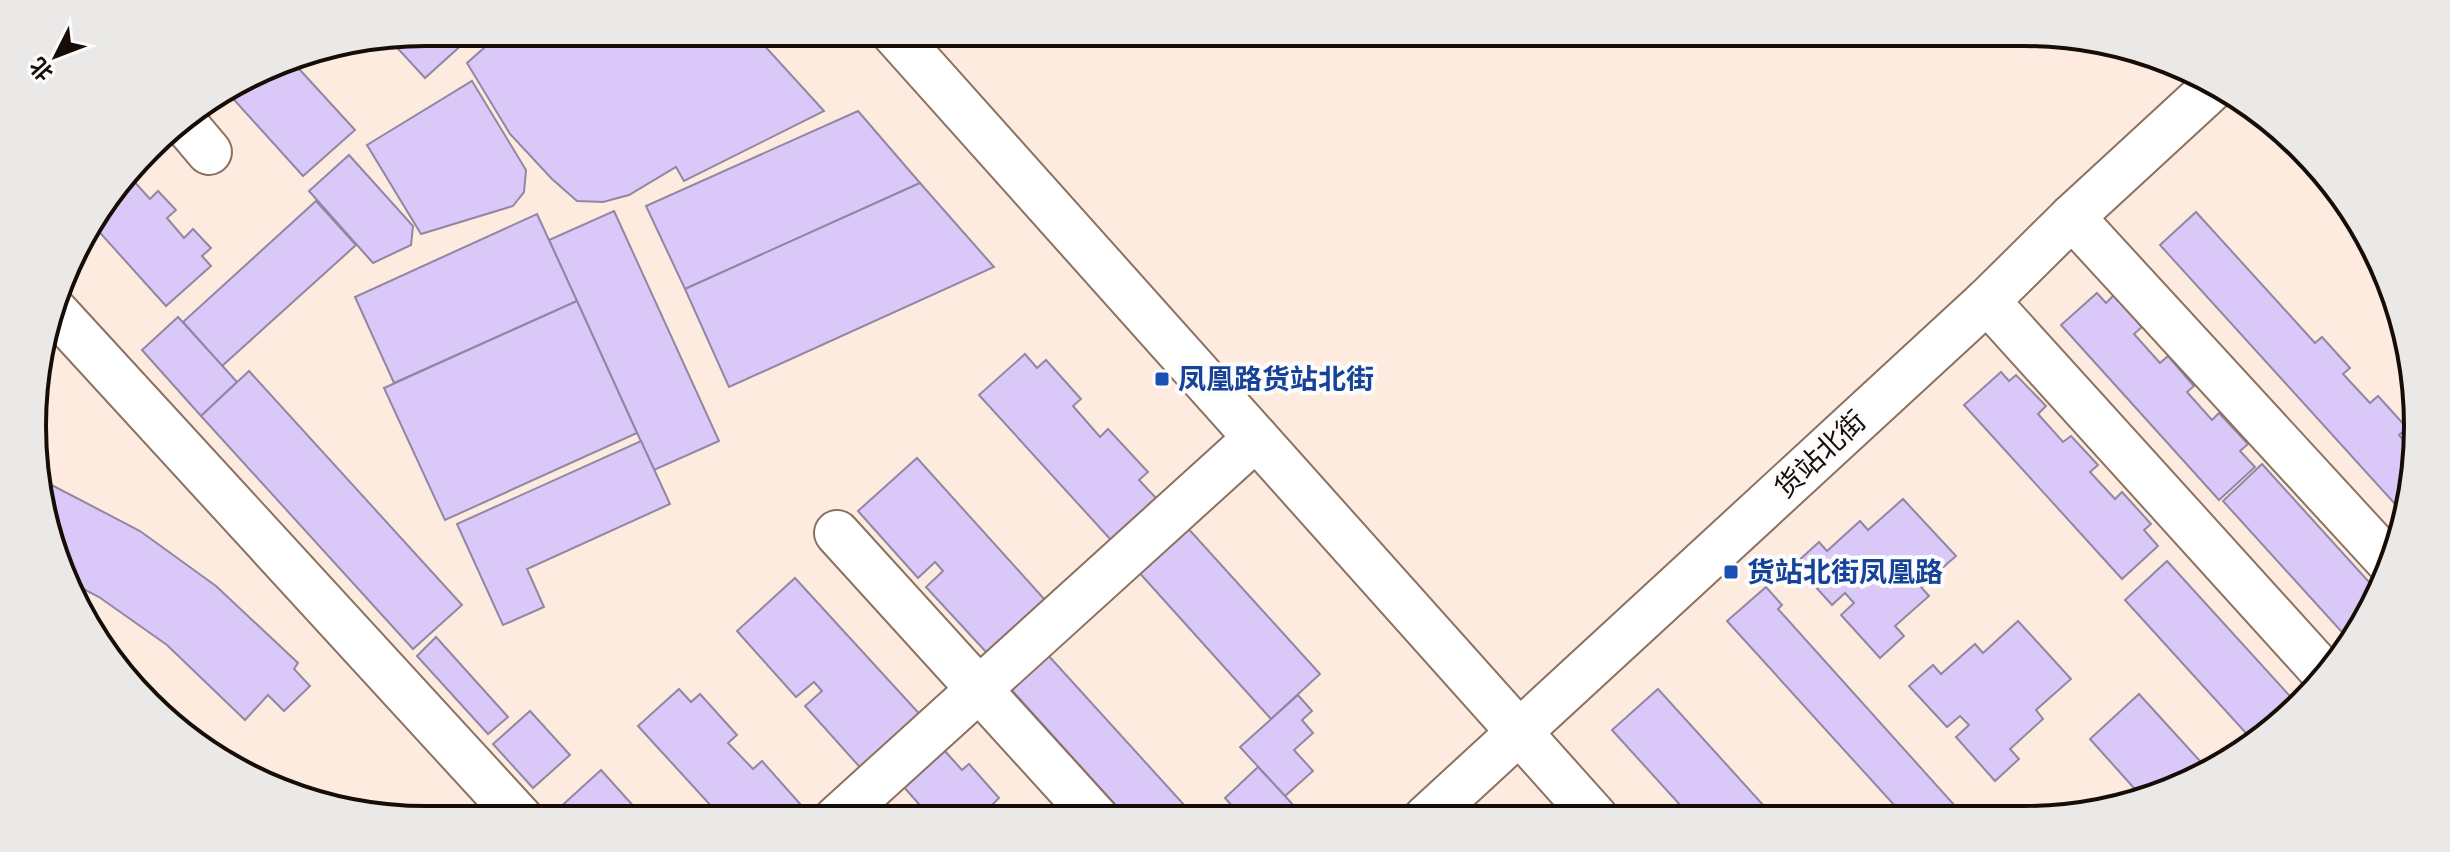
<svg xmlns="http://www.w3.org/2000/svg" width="2450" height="852" font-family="'Archivo Narrow','Noto Sans SC',sans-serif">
  <rect width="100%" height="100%" fill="#fdebe0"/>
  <g fill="#dac8f9" stroke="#9187a2" stroke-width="2">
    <path d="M426,32H476L425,78L389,39Z"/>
    <path d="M502,32H752L824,111L684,181L676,167L629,195L603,202L577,201L552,179L510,134L467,63Z"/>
    <path d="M290,59L355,130L303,176L227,92L276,62Z"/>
    <path d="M472,81L526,170L524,192L513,206L421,234L367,145Z"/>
    <path d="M858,111L920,183L685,289L646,206Z"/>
    <path d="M349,155L413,226L411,245L373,263L309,191Z"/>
    <path d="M137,167L140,170L131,178L150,199L158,191L176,210L167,218L184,238L193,229L211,248L202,256L211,266L166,306L93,225Z"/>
    <path d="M920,183L994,267L729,387L685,289Z"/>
    <path d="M316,201L356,245L222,366L183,322Z"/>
    <path d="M614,211L719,441L654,470L549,240Z"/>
    <path d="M2196,212L2315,343L2322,337L2350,368L2343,374L2370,403L2378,396L2407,428L2399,435L2410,447L2405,515L2160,245Z"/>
    <path d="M537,214L577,301L394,383L355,297Z"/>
    <path d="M2097,293L2106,303L2114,295L2142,327L2134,334L2160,363L2168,356L2194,386L2187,392L2212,420L2219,413L2248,444L2240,451L2255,467L2219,500L2061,325Z"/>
    <path d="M577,301L637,433L445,520L384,388Z"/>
    <path d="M178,317L237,382L201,416L142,350Z"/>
    <path d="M1025,354L1037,368L1046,360L1081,399L1073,406L1100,437L1108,429L1148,472L1139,480L1156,498L1111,540L979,395Z"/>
    <path d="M249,371L462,605L413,649L201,416Z"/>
    <path d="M2001,372L2009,381L2016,375L2046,406L2038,414L2063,442L2071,436L2098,465L2090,472L2115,499L2122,492L2151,524L2144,530L2158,546L2122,579L1964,405Z"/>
    <path d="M641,441L670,504L527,569L544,607L503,625L457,524Z"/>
    <path d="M917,458L1045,600L987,653L926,587L943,571L935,562L918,578L858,511Z"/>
    <path d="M2262,464L2378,592L2365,623L2350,641L2223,501Z"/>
    <path d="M42,480L140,531L216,586L298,663L294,669L310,686L284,711L268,695L245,720L167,645L99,597L70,582L45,528Z"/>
    <path d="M1903,499L1956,556L1921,587L1929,596L1895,626L1904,636L1880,658L1841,615L1854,603L1845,593L1832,605L1795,564L1819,542L1827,551L1860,521L1868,530Z"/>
    <path d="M1185,525L1320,674L1271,719L1136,569Z"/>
    <path d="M2167,561L2298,705L2284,722L2254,742L2125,600Z"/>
    <path d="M795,578L925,720L866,774L805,706L822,691L814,682L796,697L737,631Z"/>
    <path d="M1766,587L1782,605L1778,609L1965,817H1905L1727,621Z"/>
    <path d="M2018,621L2071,679L2036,710L2043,719L2010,749L2019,759L1995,781L1956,737L1969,725L1960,716L1947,727L1909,686L1933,665L1941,674L1975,644L1983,653Z"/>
    <path d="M436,637L508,717L488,734L417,656Z"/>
    <path d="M1047,654L1196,818L1128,819L1009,687Z"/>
    <path d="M679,689L691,702L700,694L737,735L728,743L753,769L762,761L801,805L792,813L798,819H723L638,726Z"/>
    <path d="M1658,689L1774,817H1691L1612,730Z"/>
    <path d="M2139,694L2210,772L2198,780L2142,797L2090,739Z"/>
    <path d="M1298,695L1312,711L1302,720L1313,733L1294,750L1313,771L1285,796L1240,747Z"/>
    <path d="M530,711L570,755L533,788L493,744Z"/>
    <path d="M944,750L962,770L969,764L999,798L993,804L1007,819H932L903,786Z"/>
    <path d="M1258,767L1285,796L1305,818H1243L1225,798Z"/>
    <path d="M601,770L646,820H566L557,810Z"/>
  </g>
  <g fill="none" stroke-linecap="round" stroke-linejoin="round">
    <defs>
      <g id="minor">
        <path d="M893,32L1596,818"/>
        <path d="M182,120L209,152"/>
        <path d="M2072,217L2390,563"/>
        <path d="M1987,301L2324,673"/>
        <path d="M55,311L522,820"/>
        <path d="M837,533L1097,819"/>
        <path d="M1426,818L1987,301L2072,217L2212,88"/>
        <path d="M836,819L1256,438"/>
      </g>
    </defs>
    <use href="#minor" stroke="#8b7160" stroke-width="48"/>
    <use href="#minor" stroke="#fff" stroke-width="44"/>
  </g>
  <g fill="#1a4fb4" stroke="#fcfcfc" stroke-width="3">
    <rect x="1154" y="371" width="16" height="16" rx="4"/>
    <rect x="1723" y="564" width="16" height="16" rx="4"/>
  </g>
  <g text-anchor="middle" stroke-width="8" stroke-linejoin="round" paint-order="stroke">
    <g font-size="28" font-weight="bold" fill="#164399" stroke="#fcfcfc" text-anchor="start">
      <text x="1178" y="389">凤凰路货站北街</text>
      <text x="1747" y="582">货站北街凤凰路</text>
    </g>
    <g font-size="28" fill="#170d07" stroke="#fcfcfc">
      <text transform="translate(1820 454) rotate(-43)" y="10">货站北街</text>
    </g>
  </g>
  <path d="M0 0H2450V852H0ZM426 46H2024A380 380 0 0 1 2404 426V426A380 380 0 0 1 2024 806H426A380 380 0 0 1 46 426V426A380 380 0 0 1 426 46Z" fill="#eae9e8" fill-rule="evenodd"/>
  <path fill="none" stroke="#170d07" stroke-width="4" d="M426 46H2024A380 380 0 0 1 2404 426V426A380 380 0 0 1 2024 806H426A380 380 0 0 1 46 426V426A380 380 0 0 1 426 46Z"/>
  <g transform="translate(56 56) rotate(228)" stroke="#fcfcfc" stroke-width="6" paint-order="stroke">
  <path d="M0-6L14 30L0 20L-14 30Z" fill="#170d07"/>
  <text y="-12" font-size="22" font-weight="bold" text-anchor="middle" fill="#170d07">北</text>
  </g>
</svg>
